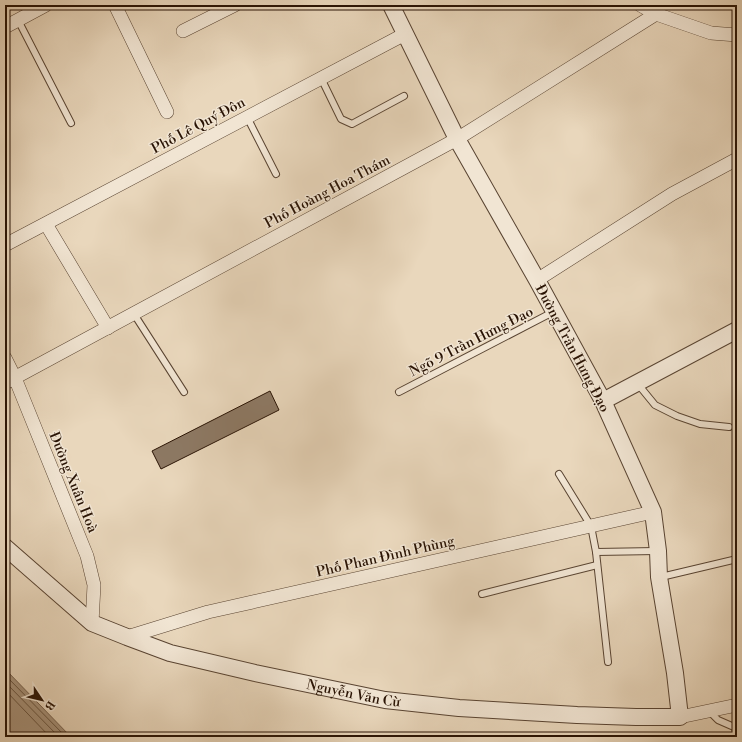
<svg xmlns="http://www.w3.org/2000/svg" width="742" height="742" font-family="'Libre Bodoni',serif">
  <rect width="100%" height="100%" fill="#e9d7bc"/>
  <filter id="stains"><feTurbulence type="fractalNoise" baseFrequency=".005" numOctaves="4"/><feColorMatrix values="0 0 0 0 .2 0 0 0 0 .09 0 0 0 0 .02 0 0 0 .5 -.17"/></filter>
  <radialGradient id="worn" r=".72"><stop offset=".6" stop-color="#630" stop-opacity="0"/><stop offset="1" stop-color="#630" stop-opacity=".3"/></radialGradient>
  <path fill="#a8947d" stroke="#75604d" d="M5,669L71,737H5Z"/>
  <g fill="none" stroke-linecap="round" stroke-linejoin="round">
    <g stroke="#685440" stroke-width="1">
      <path d="M5,675L66,737"/>
      <path d="M5,682L59,737"/>
      <path d="M5,690L50,737"/>
    </g>
  </g>
  <path fill="#8d7964" stroke="#291304" d="M270,391L279,410L161,469L152,451Z"/>
  <g fill="none" stroke-linecap="round" stroke-linejoin="round">
    <defs>
      <g id="service">
        <path d="M18,20L71,123"/>
        <path d="M321,78L341,119L352,124L404,96"/>
        <path d="M247,117L276,174"/>
        <path d="M134,314L184,392"/>
        <path d="M731,334L737,344"/>
        <path d="M637,383L655,405L677,416L700,424L729,427"/>
        <path d="M399,392L553,312"/>
        <path d="M559,474L591,526L596,552L656,551"/>
        <path d="M596,552L608,662"/>
        <path d="M661,577L737,559"/>
        <path d="M482,594L597,565"/>
        <path d="M709,711L718,720L734,727L737,732"/>
      </g>
      <g id="minor">
        <path d="M115,5L167,112"/>
        <path d="M640,5L656,14L711,33L737,35"/>
        <path d="M5,27L46,5"/>
        <path d="M183,31L235,5"/>
        <path d="M46,224L108,328"/>
        <path d="M5,245L405,34"/>
        <path d="M537,280L672,194L737,159"/>
        <path d="M5,358L15,378L87,556L94,585L92,623"/>
        <path d="M5,383L457,139L656,14"/>
        <path d="M127,637L208,612L653,512"/>
        <path d="M680,717L737,705"/>
      </g>
      <g id="tertiary">
        <path d="M603,401L737,330"/>
        <path id="s1" d="M5,547L92,623L127,637L170,653L255,673L385,700L459,708L577,715L636,717H680L675,673L659,577L658,551L653,512L603,401L537,280L457,139L391,5"/>
      </g>
    </defs>
    <use href="#service" stroke="#594432" stroke-width="8"/>
    <use href="#minor" stroke="#594432" stroke-width="14"/>
    <use href="#tertiary" stroke="#594432" stroke-width="18"/>
    <use href="#service" stroke="#f1e5d3" stroke-width="6"/>
    <use href="#minor" stroke="#f1e5d3" stroke-width="13"/>
    <use href="#tertiary" stroke="#f1e5d3" stroke-width="16"/>
  </g>
  <g text-anchor="middle" stroke-width="3" stroke-linejoin="round" paint-order="stroke">
    <g font-size="14" fill="#291304" stroke="#f1e5d3">
      <text transform="translate(198 125) rotate(-28)" y="5">Phố Lê Quý Đôn</text>
      <text transform="translate(327 191) rotate(-28)" y="5">Phố Hoàng Hoa Thám</text>
      <text transform="translate(471 341) rotate(-27)" y="5">Ngõ 9 Trần Hưng Đạo</text>
      <text transform="translate(573 348) rotate(62)" y="5">Đường Trần Hưng Đạo</text>
      <text transform="translate(74 482) rotate(68)" y="5">Đường Xuân Hoà</text>
      <text transform="translate(385 556) rotate(-13)" y="5">Phố Phan Đình Phùng</text>
      <text dy="5" stroke="none"><textPath href="#s1" startOffset="387">Nguyễn Văn Cừ</textPath></text>
    </g>
  </g>
  <rect width="742" height="742" fill="none" stroke="#e9d7bc" stroke-width="20"/>
  <rect x="6" y="6" width="730" height="730" fill="none" stroke="#291304" stroke-width="2"/>
  <rect x="10" y="10" width="722" height="722" fill="none" stroke="#291304"/>
  <g transform="translate(42 700) rotate(125)" stroke="#f1e5d3" stroke-width="3" paint-order="stroke">
  <path d="M0-3L7 15L0 10L-7 15Z" fill="#291304"/>
  <text y="-6" font-size="11" font-weight="bold" text-anchor="middle" fill="#291304">B</text>
  </g>
  <rect width="100%" height="100%" filter="url(#stains)"/>
  <rect width="100%" height="100%" fill="url(#worn)"/>
</svg>
